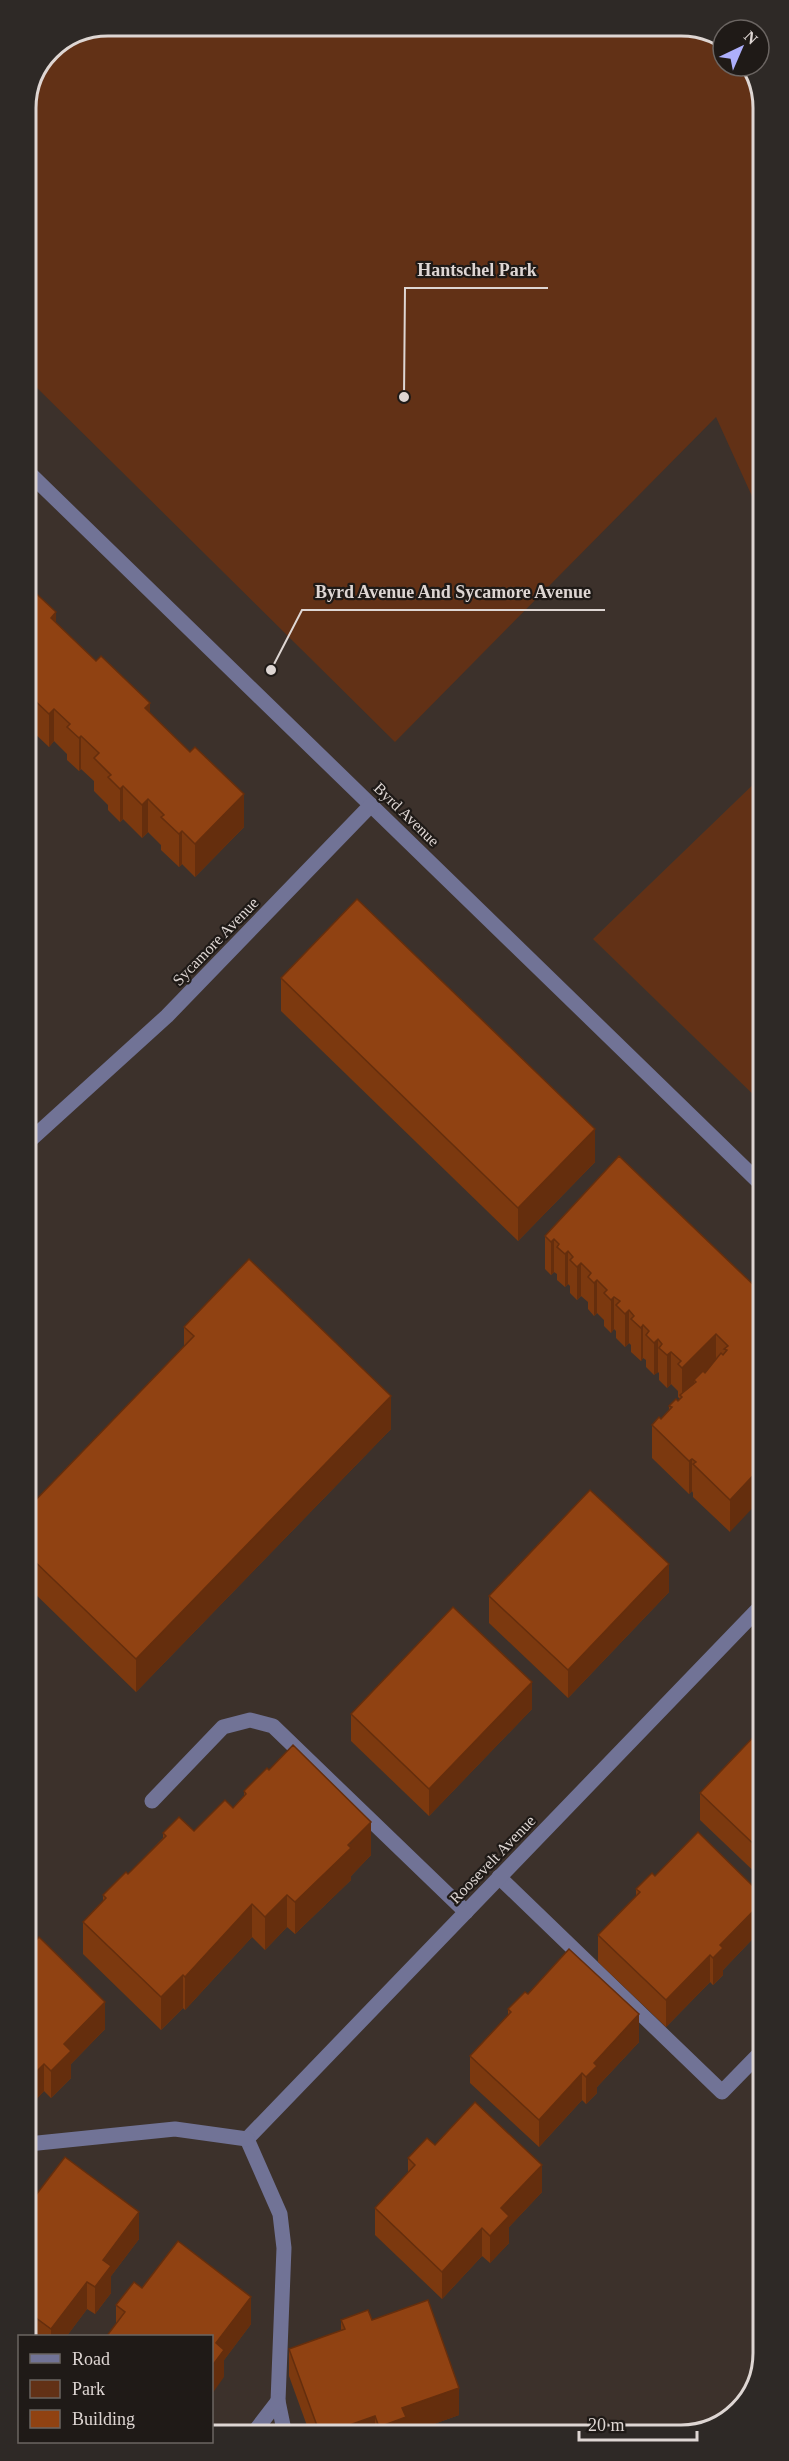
<svg xmlns="http://www.w3.org/2000/svg" width="789" height="2461" font-family="Georgia,serif">
  <rect width="100%" height="100%" fill="#3c312b"/>
  <g fill="#623116">
    <path d="M108,26H687L723,41V66H748L761,87V516L716,417L395,742L26,377V103L50,49Z"/>
    <path d="M762,776V1103L593,939Z"/>
  </g>
  <g fill="none" stroke-linecap="round" stroke-linejoin="round">
    <g stroke="#717396" stroke-width="15">
      <path d="M26,470L762,1185"/>
      <path d="M27,1143L167,1016L371,805"/>
      <path d="M152,1801L223,1727L250,1720L273,1726L466,1912"/>
      <path d="M499,1877L722,2092L763,2050"/>
      <path d="M247,2139L763,1604"/>
      <path d="M247,2139L280,2214L284,2248L278,2401L285,2435"/>
      <path d="M28,2144L175,2129L247,2139"/>
      <path d="M252,2435L278,2401"/>
    </g>
  </g>
  <g fill="#7c390f">
    <path d="M26,584L56,623L150,713L244,827L195,877L182,864L179,867L161,850V845L148,832L142,838L123,819L120,822L108,810V805L94,791V781L81,769L79,771L67,760V754L54,741L49,747L30,729L27,732L26,731Z"/>
    <path d="M281,978L595,1162L518,1241L281,1011Z"/>
    <path d="M545,1236L762,1293L730,1532L693,1497V1493L692,1491L689,1494L652,1458V1425L661,1419L669,1410V1406L680,1399L678,1397V1391L671,1384L667,1388L659,1380V1373L658,1372L654,1375L646,1367V1360L643,1358L641,1361L631,1352V1345L629,1343L625,1347L616,1338V1331L614,1329L611,1333L604,1326V1320L597,1313L594,1316L588,1309V1302L581,1296L577,1300L570,1293V1286L568,1284L565,1287L557,1280V1274L554,1272L551,1275L545,1269Z"/>
    <path d="M184,1327L391,1429L136,1692L27,1586V1509L184,1347Z"/>
    <path d="M669,1592L568,1698L489,1623V1596Z"/>
    <path d="M532,1709L429,1816L351,1741V1714Z"/>
    <path d="M763,1727V1880L700,1820V1793Z"/>
    <path d="M244,1791L371,1855L351,1876V1880L295,1934L287,1927L265,1950L252,1937L185,2010L183,2008L161,2030L83,1954V1922L103,1901V1895L128,1874L163,1838V1833L194,1831L233,1808L244,1796Z"/>
    <path d="M655,1876L763,1896V1928L723,1970V1975L713,1985L710,1982L666,2027L598,1962V1935L636,1896V1889Z"/>
    <path d="M28,1949L105,2029L71,2064V2078L51,2098L44,2091L28,2108Z"/>
    <path d="M528,1994L639,2042L597,2087V2093L586,2104L582,2100L539,2147L470,2083V2056L508,2015V2009Z"/>
    <path d="M435,2145L542,2192L509,2227V2243L490,2263L482,2256L442,2299L375,2235V2208L408,2173V2158Z"/>
    <path d="M28,2203L139,2239L111,2276V2293L95,2314L87,2309L66,2337H28Z"/>
    <path d="M142,2288L251,2324L224,2360V2377L212,2337L116,2323V2305Z"/>
    <path d="M341,2320H372L459,2415L406,2434H310L289,2376V2349L341,2331Z"/>
  </g>
  <g fill="#652e0d">
    <path d="M56,612V645L51,618Z"/>
    <path d="M30,696V729L27,732V699Z"/>
    <path d="M150,703V735L145,708Z"/>
    <path d="M54,709V741L49,747V714Z"/>
    <path d="M81,736V769L79,771V738Z"/>
    <path d="M123,786V819L120,822V789Z"/>
    <path d="M244,794V827L195,877V844Z"/>
    <path d="M148,799V832L142,838V805Z"/>
    <path d="M182,831V864L179,867V834Z"/>
    <path d="M595,1129V1162L518,1241V1208Z"/>
    <path d="M554,1239V1272L551,1275V1242Z"/>
    <path d="M568,1251V1284L565,1287V1254Z"/>
    <path d="M581,1263V1296L577,1300V1267Z"/>
    <path d="M597,1280V1313L594,1316V1283Z"/>
    <path d="M614,1297V1329L611,1333V1300Z"/>
    <path d="M629,1310V1343L625,1347V1314Z"/>
    <path d="M643,1325V1358L641,1361V1328Z"/>
    <path d="M716,1334V1367L694,1380V1388L682,1401V1368Z"/>
    <path d="M658,1339V1372L654,1375V1343Z"/>
    <path d="M671,1352V1384L667,1388V1355Z"/>
    <path d="M391,1396V1429L136,1692V1659Z"/>
    <path d="M692,1459V1491L689,1494V1461Z"/>
    <path d="M762,1466V1498L730,1532V1500Z"/>
    <path d="M669,1564V1592L568,1698V1670Z"/>
    <path d="M532,1682V1709L429,1816V1789Z"/>
    <path d="M371,1822V1855L351,1876V1880L295,1934V1902Z"/>
    <path d="M287,1895V1927L265,1950V1917Z"/>
    <path d="M763,1901V1928L723,1970V1975L713,1985V1958L720,1945Z"/>
    <path d="M252,1904V1937L185,2010V1977Z"/>
    <path d="M710,1955V1982L666,2027V2000Z"/>
    <path d="M183,1975V2008L161,2030V1997Z"/>
    <path d="M105,2002V2029L71,2064V2078L51,2098V2071L64,2044Z"/>
    <path d="M639,2014V2042L597,2087V2093L586,2104V2077L594,2063Z"/>
    <path d="M44,2064V2091L28,2108V2080Z"/>
    <path d="M582,2073V2100L539,2147V2120Z"/>
    <path d="M542,2165V2192L509,2227V2243L490,2263V2236L501,2208Z"/>
    <path d="M139,2212V2239L111,2276V2293L95,2314V2287L103,2260Z"/>
    <path d="M482,2228V2256L442,2299V2272Z"/>
    <path d="M87,2282V2309L66,2337H51V2329Z"/>
    <path d="M251,2297V2324L224,2360V2377L212,2394V2366L216,2343Z"/>
    <path d="M459,2388V2415L406,2434H379V2427L402,2408Z"/>
    <path d="M375,2416V2434H324Z"/>
  </g>
  <g fill="#904212" stroke="#652e0d" stroke-width="1.5">
    <path d="M26,584L56,612L51,618L96,661L101,656L150,703L145,708L190,752L195,747L244,794L195,844L182,831L179,834L161,817L164,815L148,799L142,805L123,786L120,789L108,777L111,775L94,758L99,753L81,736L79,738L67,727L70,724L54,709L49,714L30,696L27,699L26,698Z"/>
    <path d="M357,899L595,1129L518,1208L281,978Z"/>
    <path d="M619,1156L762,1293V1466L730,1500L693,1464L696,1462L692,1459L689,1461L652,1425L659,1417L661,1419L672,1407L669,1406L676,1399L678,1401L682,1397L680,1395L696,1382L694,1380L703,1371L705,1373L721,1353L723,1355L727,1350L724,1349L728,1346L716,1334L682,1368L678,1364L681,1361L671,1352L667,1355L659,1348L662,1344L658,1339L654,1343L646,1335L649,1331L643,1325L641,1328L631,1319L634,1316L629,1310L625,1314L616,1305L620,1301L614,1297L611,1300L604,1293L607,1290L597,1280L594,1283L588,1277L591,1273L581,1263L577,1267L570,1260L573,1257L568,1251L565,1254L557,1247L559,1244L554,1239L551,1242L545,1236Z"/>
    <path d="M249,1259L391,1396L136,1659L27,1554V1509L194,1336L184,1327Z"/>
    <path d="M590,1490L669,1564L568,1670L489,1596Z"/>
    <path d="M453,1607L532,1682L429,1789L351,1714Z"/>
    <path d="M763,1727V1853L700,1793Z"/>
    <path d="M293,1745L371,1822L348,1845L351,1848L295,1902L287,1895L265,1917L252,1904L185,1977L183,1975L161,1997L83,1922L106,1898L103,1895L126,1872L128,1874L166,1836L163,1833L179,1817L194,1831L225,1800L233,1808L246,1794L244,1791L267,1768L269,1770Z"/>
    <path d="M698,1832L763,1896V1901L720,1945L723,1948L713,1958L710,1955L666,2000L598,1935L640,1892L636,1889L652,1873L655,1876Z"/>
    <path d="M39,1937L105,2002L64,2044L71,2051L51,2071L44,2064L28,2080V1949Z"/>
    <path d="M569,1949L639,2014L594,2063L597,2066L586,2077L582,2073L539,2120L470,2056L511,2012L508,2009L525,1992L528,1994Z"/>
    <path d="M475,2102L542,2165L501,2208L509,2216L490,2236L482,2228L442,2272L375,2208L415,2165L408,2158L427,2138L435,2145Z"/>
    <path d="M65,2157L139,2212L103,2260L111,2266L95,2287L87,2282L51,2329L28,2312V2203L29,2204Z"/>
    <path d="M178,2241L251,2297L216,2343L224,2350L212,2366V2337H106L125,2312L116,2305L134,2282L142,2288Z"/>
    <path d="M428,2300L459,2388L402,2408L406,2417L379,2427L375,2416L324,2434H320L289,2349L345,2329L341,2320L368,2310L372,2320Z"/>
  </g>
  <g text-anchor="middle" stroke-width="4.5" stroke-linejoin="round" paint-order="stroke">
    <g font-size="16" fill="#ded6d3" stroke="#1f1a17">
      <text transform="translate(407 814) rotate(44)" y="6">Byrd Avenue</text>
      <text transform="translate(215 941) rotate(-46)" y="6">Sycamore Avenue</text>
      <text transform="translate(492 1859) rotate(-46)" y="6">Roosevelt Avenue</text>
    </g>
  </g>
  <path d="M0 0H789V2461H0ZM108 36H681A72 72 0 0 1 753 108V2353A72 72 0 0 1 681 2425H108A72 72 0 0 1 36 2353V108A72 72 0 0 1 108 36Z" fill="#2e2926" fill-rule="evenodd"/>
  <path fill="none" stroke="#ded6d3" stroke-width="3" d="M108 36H681A72 72 0 0 1 753 108V2353A72 72 0 0 1 681 2425H108A72 72 0 0 1 36 2353V108A72 72 0 0 1 108 36Z"/>
  <path fill="none" stroke="#ded6d3" stroke-width="2" d="M404 397L405 288H548M271 670L302 610H605"/>
  <g fill="#ded6d3" stroke="#1f1a17" stroke-width="2">
    <circle cx="404" cy="397" r="6"/>
    <circle cx="271" cy="670" r="6"/>
  </g>
  <g font-size="18" text-anchor="middle" font-weight="bold" fill="#ded6d3" stroke="#1f1a17" stroke-width="4.5" stroke-linejoin="round" paint-order="stroke">
    <text x="477" y="276">Hantschel Park</text>
    <text x="453" y="598">Byrd Avenue And Sycamore Avenue</text>
  </g>
  <rect x="18" y="2335" width="195" height="108" fill="#1f1a17" stroke="#6b6562" stroke-width="1.5"/>
  <rect x="30" y="2354" width="30" height="9" fill="#717396" stroke="#6b6562" stroke-width="1.5"/>
  <text x="72" y="2365" font-size="18" fill="#ded6d3">Road</text>
  <rect x="30" y="2380" width="30" height="18" fill="#623116" stroke="#6b6562" stroke-width="1.5"/>
  <text x="72" y="2395" font-size="18" fill="#ded6d3">Park</text>
  <rect x="30" y="2410" width="30" height="18" fill="#904212" stroke="#6b6562" stroke-width="1.5"/>
  <text x="72" y="2425" font-size="18" fill="#ded6d3">Building</text>
  <g transform="translate(741 48) rotate(44)"><circle r="28" fill="#1f1a17" stroke="#6b6562" stroke-width="1.5"/>
  <path d="M0-4.5L10 22L0 15L-10 22Z" fill="#adaffb"/>
  <text y="-9" font-size="16" font-weight="bold" text-anchor="middle" fill="#ded6d3">N</text>
  </g>
  <path d="M579 2431v9h118v-9" fill="none" stroke="#ded6d3" stroke-width="3"/>
  <text x="588" y="2431" font-size="18" fill="#ded6d3" stroke="#1f1a17" stroke-width="4.5" paint-order="stroke">20 m</text>
</svg>
